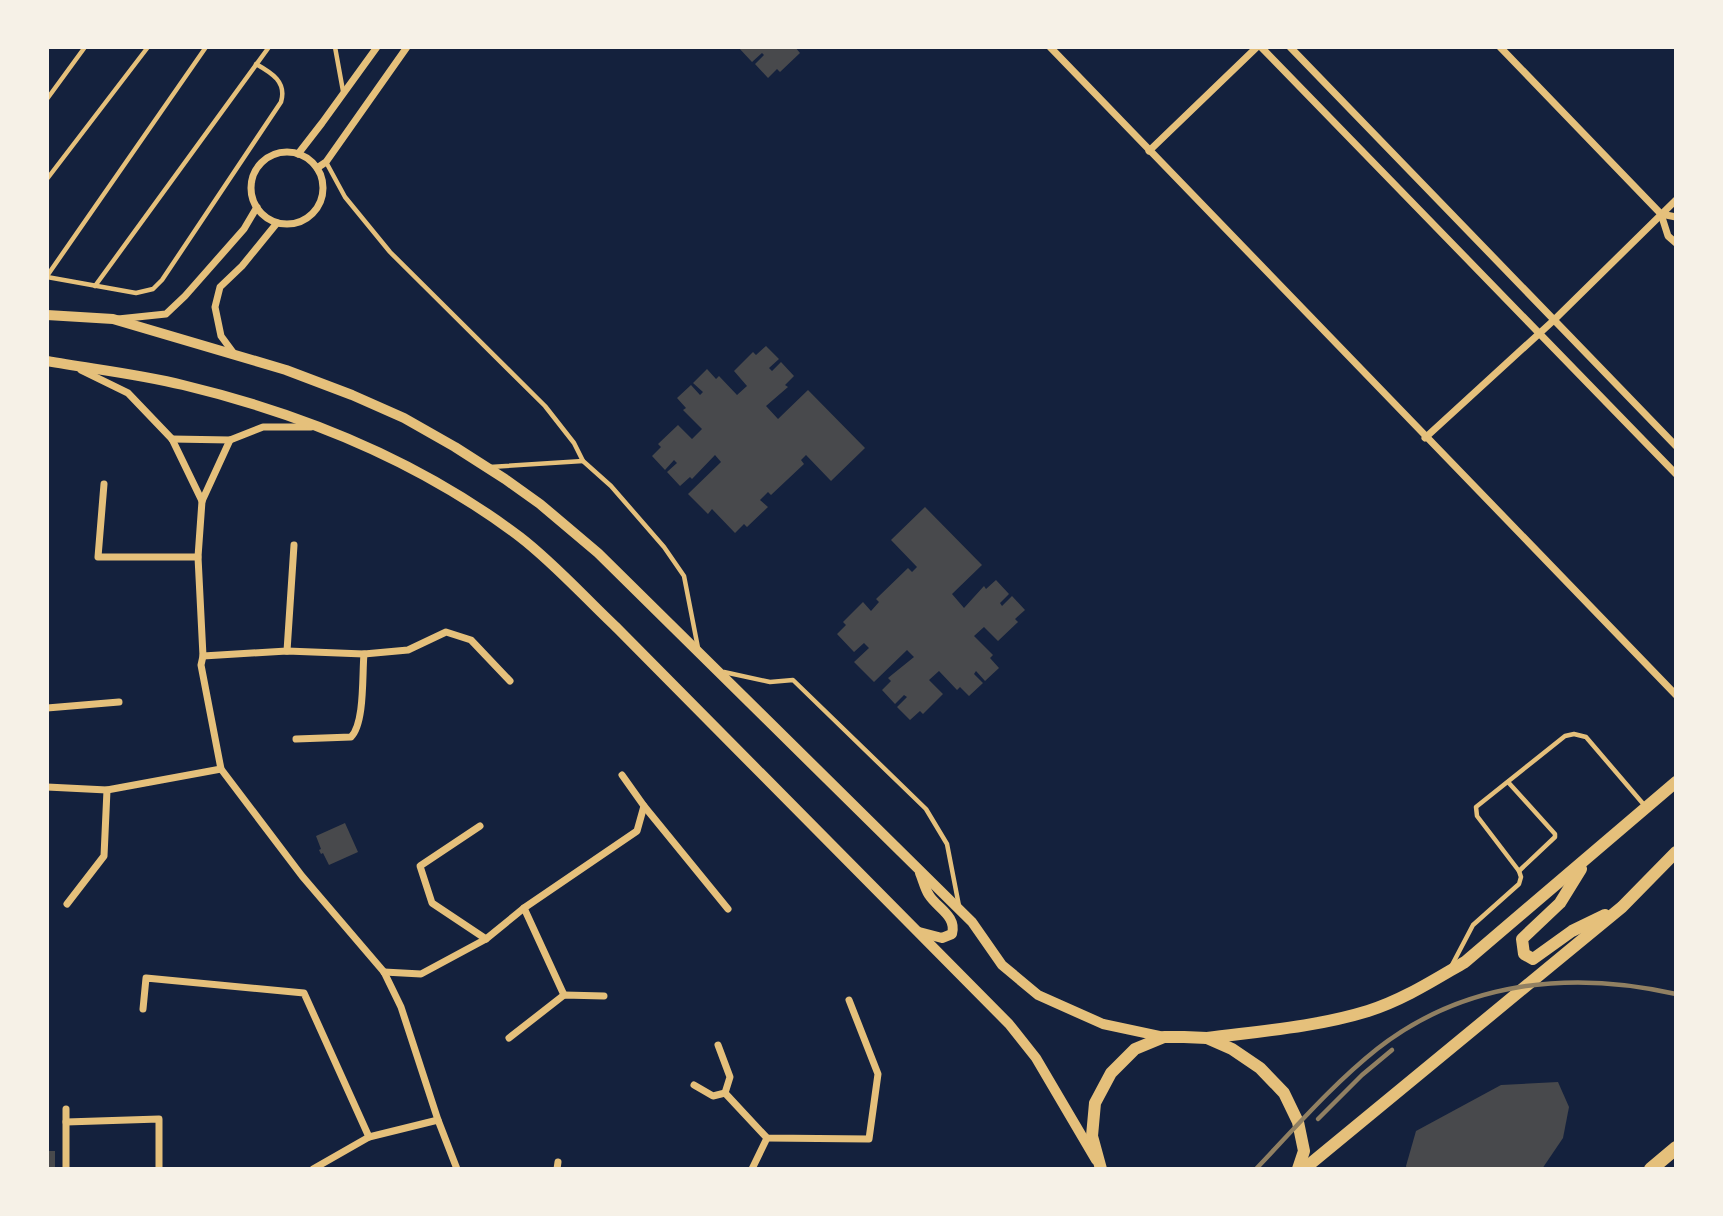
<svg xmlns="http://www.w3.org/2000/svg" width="1723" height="1216" font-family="'Roboto Condensed',sans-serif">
  <rect width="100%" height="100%" fill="#14213d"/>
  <g fill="#48494c">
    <path d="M738,47H795L800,53L780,72L777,69L768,78L755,64L764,55L762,53L752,62Z"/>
    <path d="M766,346L779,359L769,368L772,371L781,362L794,376L785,385L788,387L766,406L778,419L808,390L865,448L831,481L806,455L801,460L804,464L771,495L768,492L760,500L768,507L747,527L744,524L735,533L712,509L708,514L688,494L721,462L715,455L692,479L690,477L680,486L667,472L677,463L674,460L665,470L652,456L661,447L658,444L678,425L692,439L702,429L683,410L686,408L677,398L691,385L700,395L703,392L693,383L707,369L716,379L719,376L737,395L747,386L734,371L753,352L756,355Z"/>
    <path d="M925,507L982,565L952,594L964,608L984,586L986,589L996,580L1009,594L1000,603L1002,606L1012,596L1025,610L1015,619L1018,622L998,641L984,627L974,636L993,655L990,658L999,668L985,681L976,671L974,674L983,683L969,696L960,687L957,690L939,671L929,680L943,694L923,714L920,711L910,720L897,707L907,697L904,695L895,704L882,690L891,681L888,678L914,657L907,650L874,682L854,662L869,648L864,643L854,652L837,634L846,625L843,622L863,602L871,611L879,602L876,599L908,568L912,572L917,567L891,540Z"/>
    <path d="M345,823L358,852L329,865L323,853L321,854L319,850L321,849L316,836Z"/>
    <path d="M1558,1082L1569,1107L1563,1138L1542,1169H1407L1406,1166L1416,1131L1501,1085Z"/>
    <rect x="47" y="1151" width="8" height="18"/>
  </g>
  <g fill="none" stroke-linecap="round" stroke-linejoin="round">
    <g stroke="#e5c07b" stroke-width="4.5">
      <path d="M335,47L343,91"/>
      <path d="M47,99L85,47"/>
      <path d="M326,162L345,197L390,252L545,406L574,443L583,461L611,486L664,547L684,576L698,648"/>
      <path d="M47,179L148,47"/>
      <path d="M47,276L206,47"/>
      <path d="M47,277L136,293L153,289L162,280L281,102C287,82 272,73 256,64"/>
      <path d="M95,286L269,47"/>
      <path d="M490,467L583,461"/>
      <path d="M724,672L770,682L793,680L926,809L947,844L959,906"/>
      <path d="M1508,782L1555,834V837L1519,871"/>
      <path d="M1452,965L1473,925L1519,884L1521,877L1519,871L1477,816L1476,807L1565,736L1574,734L1586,737L1645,806"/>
    </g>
    <g stroke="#e5c07b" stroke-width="7">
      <path d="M1050,47L1676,695"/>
      <path d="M1261,47L1676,474"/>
      <path d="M1290,47L1676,446"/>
      <path d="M1500,47L1661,214L1668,236L1676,243"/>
      <path d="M1149,151L1257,47"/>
      <circle cx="287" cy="188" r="36"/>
      <path d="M298,154L322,123L377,47"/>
      <path d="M317,168L326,162L407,47"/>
      <path d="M1661,214L1676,217"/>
      <path d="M118,319L166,314L185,296L244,229L257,207"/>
      <path d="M235,355L221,336L215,307L220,287L242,266L277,223"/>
      <path d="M81,370L128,393L172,439L202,501"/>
      <path d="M311,427H263L230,440L202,501L198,557L203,656L201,665L221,769L302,876L384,972L401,1007L438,1120L457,1169"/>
      <path d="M1425,438L1554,320L1676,200"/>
      <path d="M172,439L230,440"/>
      <path d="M104,484L98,557H198"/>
      <path d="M287,651L294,545"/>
      <path d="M203,656L287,651L364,654L408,650L446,632L471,640L510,681"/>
      <path d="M47,708L119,702"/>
      <path d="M296,739L351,737C365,723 362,674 364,654"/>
      <path d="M47,787L107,790L221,769"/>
      <path d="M644,806L728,909"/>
      <path d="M480,826L420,866L432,903L486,939"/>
      <path d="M67,904L104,856L107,790"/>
      <path d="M524,908L564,995"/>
      <path d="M384,972L421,974L486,939L524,908L637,831L644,806L622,775"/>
      <path d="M143,1009L146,978L304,993L369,1137"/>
      <path d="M509,1038L564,995L604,996"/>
      <path d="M718,1045L730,1077L725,1093"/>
      <path d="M694,1085L713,1096L725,1093"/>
      <path d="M725,1093L767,1138L869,1139L878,1074L849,1000"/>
      <path d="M66,1122L159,1119V1169"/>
      <path d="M66,1169V1109"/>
      <path d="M313,1169L369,1137L438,1120"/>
      <path d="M557,1169L558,1162"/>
      <path d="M752,1169L767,1138"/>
    </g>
    <g stroke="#e5c07b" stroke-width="10">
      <path d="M47,315L113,319L286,370L352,395L404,418L455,447L505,479L540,504L598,553L972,922L1002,965L1038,995L1103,1024L1164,1037"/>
      <path d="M47,361C92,369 139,374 183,385C304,414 421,462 520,537C555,564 585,598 617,628L1009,1024L1036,1058L1096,1160"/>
      <path d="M919,932L942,938L952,934C957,916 937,908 929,895C925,889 923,880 920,873"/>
    </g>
    <g stroke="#e5c07b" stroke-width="12">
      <path d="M1581,869L1560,903L1522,939L1524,954L1533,959L1572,931L1605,915"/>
      <path d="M1207,1038C1261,1031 1316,1027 1368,1011C1403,1000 1434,980 1465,962L1676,782"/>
      <path d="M1101,1169L1092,1136L1095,1103L1111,1073L1135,1049L1164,1037H1184L1207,1038L1232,1049L1260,1068L1284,1093L1298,1122L1304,1151L1298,1169"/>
      <path d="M1304,1169L1622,907L1676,852"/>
    </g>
    <path stroke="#e5c07b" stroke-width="14" d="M1651,1169L1676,1148"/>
    <g stroke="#918062" stroke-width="4.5">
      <path d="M1318,1119L1362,1075L1392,1050"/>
      <path d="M1256,1169C1295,1128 1333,1084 1377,1049C1464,981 1571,970 1676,994"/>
    </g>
  </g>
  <rect width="1723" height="1216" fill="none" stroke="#f6f1e7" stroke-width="98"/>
</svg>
